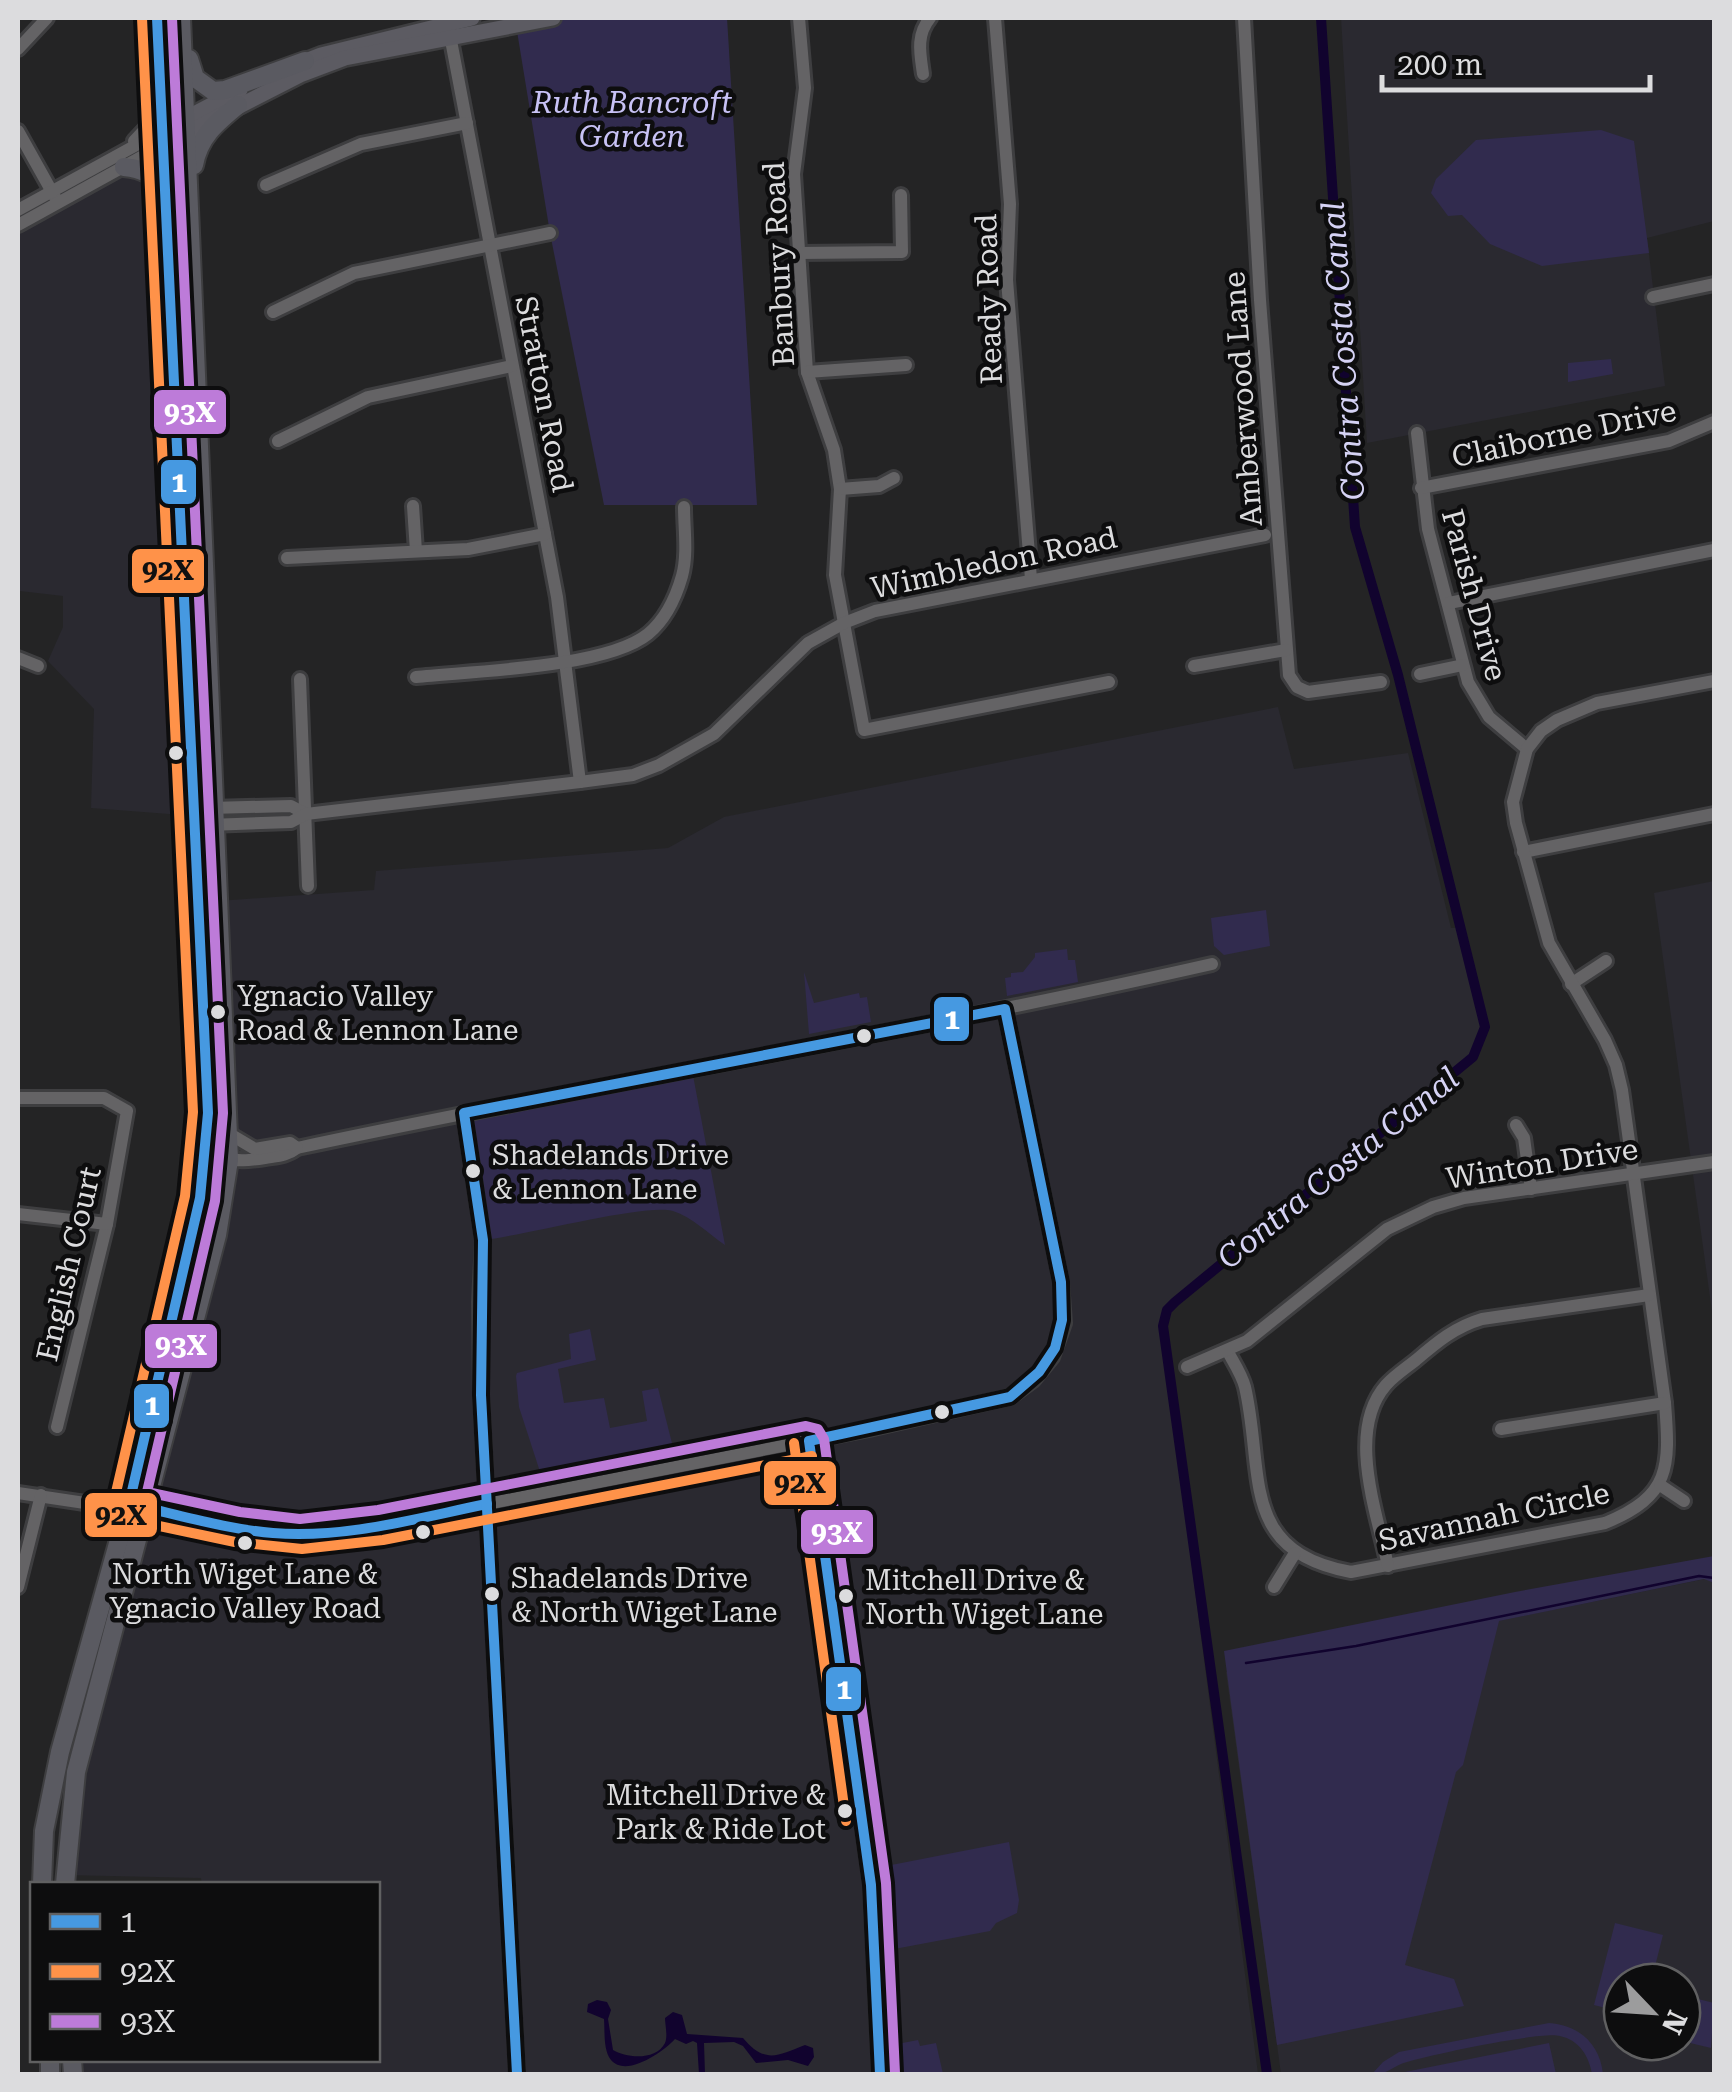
<svg xmlns="http://www.w3.org/2000/svg" width="1732" height="2092" font-family="'Roboto Serif',serif">
  <rect width="100%" height="100%" fill="#242425"/>
  <g fill="#2a2930" fill-rule="evenodd">
    <path d="M1341,18H1714V221L1647,238L1665,386L1367,443Z"/>
    <path d="M124,167L156,180L195,816L91,808L94,709L48,661L63,627V596L20,591L18,559V225Z"/>
    <path d="M1278,707L1294,769L1408,753L1451,928H1459L1484,1027L1473,1056L1169,1303L1160,1322L1258,2074H73L72,2060H378V1884H202L201,1878L65,1875L69,1824L229,1160L241,1162L265,1148L228,1133L218,901L374,890L376,871L668,848L724,817Z"/>
    <path d="M1714,881V1326L1654,893Z"/>
    <path d="M1705,1579L1714,1583V2074H1281L1226,1672L1390,1647L1498,1621ZM1622,1982H1682V2042H1622Z"/>
  </g>
  <g fill="#312b4e">
    <path d="M553,18H727L757,505H604L550,233L516,25Z"/>
    <path d="M1601,130L1634,141L1649,253L1542,266L1490,244L1462,215L1448,216L1431,193L1436,179L1476,140Z"/>
    <path d="M1611,359L1613,374L1568,382V363Z"/>
    <path d="M1266,910L1270,946L1224,955L1214,946L1211,918Z"/>
    <path d="M1067,949L1068,960H1075L1078,982L1007,996L1005,978L1011,977V973L1023,972L1035,957V953Z"/>
    <path d="M804,972L814,1003L859,993L860,998L867,997L871,1022L809,1034Z"/>
    <path d="M692,1070L725,1245C709,1234 692,1217 673,1211C646,1203 523,1236 483,1240L464,1113Z"/>
    <path d="M590,1329L596,1360L558,1369L564,1403L604,1398L610,1428L647,1421L642,1391L658,1388L675,1455L543,1481L519,1407L516,1376L517,1373L571,1359L569,1334Z"/>
    <path d="M1714,1556V1583L1704,1579L1499,1621L1463,1765L1456,1772L1405,1965L1454,1979L1464,2006L1277,2045L1224,1651L1515,1592Z"/>
    <path d="M1009,1842L1019,1900L1017,1913L996,1923L990,1931L889,1950L881,1867Z"/>
    <path d="M1615,1923L1663,1935L1651,1982H1622V2012L1594,2005Z"/>
    <path d="M1682,1995L1714,2003L1711,2048L1682,2041Z"/>
    <path d="M1549,2023C1579,2025 1600,2044 1603,2074H1592C1589,2056 1579,2040 1560,2036C1541,2031 1429,2055 1407,2062C1392,2066 1388,2075 1372,2074L1383,2062L1399,2052Z"/>
    <path d="M918,2040L920,2046L936,2043L943,2074H894L892,2045Z"/>
    <path d="M1549,2043L1556,2074H1405V2072Z"/>
  </g>
  <path fill="#11032e" d="M597,2000L607,2002L611,2010L608,2019L613,2050C626,2058 656,2061 665,2043C668,2036 665,2025 665,2018L673,2012L682,2015L687,2034L743,2038C765,2064 777,2056 805,2045L813,2048L814,2057L808,2066L788,2060L756,2063L743,2046L734,2042L704,2043L705,2074H699L697,2043L693,2041L686,2044L675,2039C663,2052 626,2078 611,2060C603,2050 605,2032 604,2019L587,2012L588,2004Z"/>
  <g fill="none" stroke-linecap="round" stroke-linejoin="round">
    <path stroke="#11032e" stroke-width="2.5" d="M1246,1663L1356,1646L1699,1576L1714,1578"/>
    <path stroke="#11032e" stroke-width="10" d="M1267,2074L1163,1326L1167,1310L1175,1302L1473,1057L1485,1027L1398,675L1355,527L1321,18"/>
    <defs>
      <g id="minor">
        <path d="M799,18L805,88L794,174L807,372L834,450L840,489L835,575L864,730L1109,682"/>
        <path d="M995,18L1010,204L1007,280L1031,579"/>
        <path d="M1244,18L1260,300L1289,675L1297,687L1308,692L1381,682"/>
        <path d="M449,30L557,597L580,782"/>
        <path d="M18,49L47,18"/>
        <path d="M923,74C920,53 916,35 930,18"/>
        <path d="M18,131L56,199"/>
        <path d="M134,141L148,126L159,104"/>
        <path d="M266,185L361,144L467,123"/>
        <path d="M18,210L160,132"/>
        <path d="M18,225L161,146"/>
        <path d="M799,253L902,252L901,195"/>
        <path d="M1653,297L1714,284"/>
        <path d="M273,312L354,273L550,233"/>
        <path d="M807,372L906,365"/>
        <path d="M1417,433L1428,529L1468,682L1489,717L1527,749"/>
        <path d="M278,441L368,397L512,366"/>
        <path d="M1421,488L1669,441L1714,422"/>
        <path d="M840,489L879,486L894,478"/>
        <path d="M413,506L416,551"/>
        <path d="M287,558L468,549L545,534"/>
        <path d="M1449,603L1714,550"/>
        <path d="M18,658L38,666"/>
        <path d="M1194,666L1286,650"/>
        <path d="M1420,674L1463,665"/>
        <path d="M416,677C472,671 606,668 648,634C665,620 676,597 682,576C688,554 684,529 684,507"/>
        <path d="M300,679L308,886"/>
        <path d="M210,808L291,806L306,814"/>
        <path d="M209,825L291,822L306,814L580,782L633,775L659,765L714,734L808,643L844,623L875,611L1265,535"/>
        <path d="M1523,852L1714,814"/>
        <path d="M1571,984L1606,961"/>
        <path d="M18,1098H104L127,1111L107,1224L57,1427"/>
        <path d="M464,1113L483,1240L480,1302L481,1395L517,2074"/>
        <path d="M1516,1125L1524,1138L1531,1189"/>
        <path d="M210,1126C219,1163 231,1163 265,1158C277,1156 287,1156 297,1148C601,1083 908,1033 1212,964"/>
        <path d="M228,1133L255,1149L290,1143L297,1148"/>
        <path d="M18,1214L107,1224"/>
        <path d="M1228,1352C1234,1363 1242,1375 1245,1387C1265,1474 1238,1551 1351,1572L1605,1523C1671,1496 1670,1467 1665,1403L1622,1090L1616,1065L1605,1040L1549,943L1516,823L1513,802L1527,749L1541,731L1557,720L1597,703L1714,681"/>
        <path d="M1187,1367L1247,1341L1387,1229L1433,1207L1464,1198L1714,1162"/>
        <path d="M1501,1429L1665,1403"/>
        <path d="M809,1441L871,1885L880,2074"/>
        <path d="M1660,1485L1684,1501"/>
        <path d="M18,1493L105,1506L129,1504L238,1527L300,1534L380,1525L869,1429L1010,1397L1033,1380L1052,1357L1064,1323L1061,1282L1005,1009"/>
        <path d="M1388,1566C1377,1512 1346,1431 1386,1385C1394,1376 1406,1368 1416,1360C1437,1342 1455,1327 1482,1319L1649,1295"/>
        <path d="M18,1587L41,1495"/>
        <path d="M1274,1587L1295,1553"/>
      </g>
      <g id="major">
        <path d="M298,64L321,55L472,18"/>
        <path d="M160,132L240,90"/>
        <path d="M161,146L300,75L345,58L553,18"/>
      </g>
      <g id="highway">
        <path d="M189,59L195,78L213,91L225,90L305,61"/>
        <path d="M194,165C199,137 216,123 238,105"/>
        <path d="M124,167C144,169 153,174 162,192"/>
        <path d="M42,1884L44,1831L60,1752L129,1504L200,1198L208,1113L206,1029L161,146L157,18"/>
        <path d="M65,1884L76,1772L217,1235L229,1160L181,18"/>
        <path d="M50,2060V2074"/>
        <path d="M72,2060L73,2074"/>
      </g>
    </defs>
    <use href="#minor" stroke="#3e3e40" stroke-width="18"/>
    <use href="#major" stroke="#3e3e40" stroke-width="20"/>
    <use href="#highway" stroke="#3e3e40" stroke-width="22"/>
    <use href="#minor" stroke="#646365" stroke-width="12"/>
    <use href="#major" stroke="#5c5b62" stroke-width="15"/>
    <use href="#highway" stroke="#5a5a61" stroke-width="18"/>
    <defs>
      <g id="bus-1">
        <path d="M157,18L208,1113L200,1198L129,1504C177,1514 224,1529 273,1533C345,1539 417,1518 487,1504"/>
        <path d="M517,2074L481,1395L483,1240L464,1113L1005,1009L1061,1282L1062,1320L1055,1348L1039,1372L1010,1397L809,1441L871,1885L880,2074"/>
      </g>
      <g id="bus-2">
        <path d="M142,18L193,1112L185,1196L114,1501L116,1511L126,1519L235,1542L302,1549L383,1540L812,1456"/>
        <path d="M794,1443L846,1821"/>
      </g>
      <path id="bus-3" d="M172,18L223,1113L215,1201L147,1492L240,1512L300,1519L378,1510L806,1426L818,1429L824,1439L886,1883L895,2073"/>
    </defs>
    <use href="#bus-1" stroke="#0d0d0e" stroke-width="18"/>
    <use href="#bus-2" stroke="#0d0d0e" stroke-width="18"/>
    <use href="#bus-3" stroke="#0d0d0e" stroke-width="18"/>
    <use href="#bus-1" stroke="#4699e1" stroke-width="10"/>
    <use href="#bus-2" stroke="#ff9249" stroke-width="10"/>
    <use href="#bus-3" stroke="#bd7bd9" stroke-width="10"/>
  </g>
  <g fill="#dcdcde" stroke="#0d0d0e" stroke-width="4">
    <circle cx="176" cy="753" r="9"/>
    <circle cx="218" cy="1012" r="9"/>
    <circle cx="864" cy="1036" r="9"/>
    <circle cx="473" cy="1171" r="9"/>
    <circle cx="942" cy="1412" r="9"/>
    <circle cx="423" cy="1532" r="9"/>
    <circle cx="245" cy="1543" r="9"/>
    <circle cx="492" cy="1594" r="9"/>
    <circle cx="846" cy="1596" r="9"/>
    <circle cx="845" cy="1811" r="9"/>
  </g>
  <g text-anchor="middle" stroke-width="9" stroke-linejoin="round" paint-order="stroke">
    <g font-size="28" fill="#dcdcde" stroke="#0d0d0e" text-anchor="start">
      <text x="237" y="1006">Ygnacio Valley<tspan x="237" dy="34">Road &amp; Lennon Lane</tspan></text>
      <text x="492" y="1165">Shadelands Drive<tspan x="492" dy="34">&amp; Lennon Lane</tspan></text>
      <text x="245" y="1584" text-anchor="middle">North Wiget Lane &amp;<tspan x="245" dy="34">Ygnacio Valley Road</tspan></text>
      <text x="511" y="1588">Shadelands Drive<tspan x="511" dy="34">&amp; North Wiget Lane</tspan></text>
      <text x="865" y="1590">Mitchell Drive &amp;<tspan x="865" dy="34">North Wiget Lane</tspan></text>
      <text x="826" y="1805" text-anchor="end">Mitchell Drive &amp;<tspan x="826" dy="34">Park &amp; Ride Lot</tspan></text>
    </g>
    <g font-size="30" font-style="italic" fill="#c8c2f5" stroke="#0d0d0e">
      <text x="632" y="113">Ruth Bancroft<tspan x="632" dy="34">Garden</tspan></text>
    </g>
    <g font-size="30" fill="#dcdcde" stroke="#0d0d0e">
      <text transform="translate(779 264) rotate(-93)" y="10">Banbury Road</text>
      <text transform="translate(989 299) rotate(-92)" y="10">Ready Road</text>
      <text transform="translate(544 394) rotate(79)" y="10">Stratton Road</text>
      <text transform="translate(1243 399) rotate(-94)" y="10">Amberwood Lane</text>
      <text transform="translate(1564 434) rotate(-12)" y="10">Claiborne Drive</text>
      <text transform="translate(994 563) rotate(-12)" y="10">Wimbledon Road</text>
      <text transform="translate(1474 595) rotate(75)" y="10">Parish Drive</text>
      <text transform="translate(1542 1164) rotate(-9)" y="10">Winton Drive</text>
      <text transform="translate(69 1264) rotate(-77)" y="10">English Court</text>
      <text transform="translate(1494 1517) rotate(-12)" y="10">Savannah Circle</text>
    </g>
    <g font-size="32" font-style="italic" fill="#d5d2f4" stroke="#0d0d0e">
      <text transform="translate(1343 351) rotate(-94)" y="11">Contra Costa Canal</text>
      <text transform="translate(1338 1168) rotate(-39)" y="11">Contra Costa Canal</text>
    </g>
  </g>
  <g stroke="#0d0d0e" stroke-width="4">
    <rect x="152" y="388" width="76" height="48" rx="10" fill="#bd7bd9"/>
    <rect x="159" y="458" width="39" height="48" rx="10" fill="#4699e1"/>
    <rect x="130" y="547" width="76" height="48" rx="10" fill="#ff9249"/>
    <rect x="932" y="995" width="39" height="48" rx="10" fill="#4699e1"/>
    <rect x="143" y="1322" width="76" height="48" rx="10" fill="#bd7bd9"/>
    <rect x="132" y="1382" width="39" height="48" rx="10" fill="#4699e1"/>
    <rect x="762" y="1459" width="76" height="48" rx="10" fill="#ff9249"/>
    <rect x="83" y="1491" width="76" height="48" rx="10" fill="#ff9249"/>
    <rect x="799" y="1508" width="76" height="48" rx="10" fill="#bd7bd9"/>
    <rect x="824" y="1665" width="39" height="48" rx="10" fill="#4699e1"/>
  </g>
  <g font-size="28" text-anchor="middle" font-weight="bold" fill="#fff">
    <text x="190" y="422">93X</text>
    <text x="179" y="492">1</text>
    <text x="952" y="1029">1</text>
    <text x="181" y="1355">93X</text>
    <text x="152" y="1415">1</text>
    <text x="837" y="1542">93X</text>
    <text x="844" y="1699">1</text>
  </g>
  <g font-size="28" text-anchor="middle" font-weight="bold" fill="#111">
    <text x="168" y="580">92X</text>
    <text x="800" y="1493">92X</text>
    <text x="121" y="1525">92X</text>
  </g>
  <rect width="1732" height="2092" fill="none" stroke="#dcdcde" stroke-width="40"/>
  <rect x="30" y="1882" width="350" height="180" fill="#0d0d0e" stroke="#606061" stroke-width="2.5"/>
  <rect x="50" y="1914" width="50" height="15" fill="#4699e1" stroke="#606061" stroke-width="2.5"/>
  <text x="120" y="1932" font-size="30" fill="#dcdcde">1</text>
  <rect x="50" y="1964" width="50" height="15" fill="#ff9249" stroke="#606061" stroke-width="2.5"/>
  <text x="120" y="1982" font-size="30" fill="#dcdcde">92X</text>
  <rect x="50" y="2014" width="50" height="15" fill="#bd7bd9" stroke="#606061" stroke-width="2.5"/>
  <text x="120" y="2032" font-size="30" fill="#dcdcde">93X</text>
  <g transform="translate(1652 2012) rotate(115)"><circle r="48" fill="#0d0d0e" stroke="#606061" stroke-width="2.5"/>
  <path d="M0-8L18 38L0 25L-18 38Z" fill="#9c9c9d"/>
  <text y="-15" font-size="28" font-weight="bold" text-anchor="middle" fill="#dcdcde">N</text>
  </g>
  <path d="M1382 75v15h268v-15" fill="none" stroke="#dcdcde" stroke-width="5"/>
  <text x="1397" y="75" font-size="30" fill="#dcdcde" stroke="#0d0d0e" stroke-width="8" paint-order="stroke">200 m</text>
</svg>
